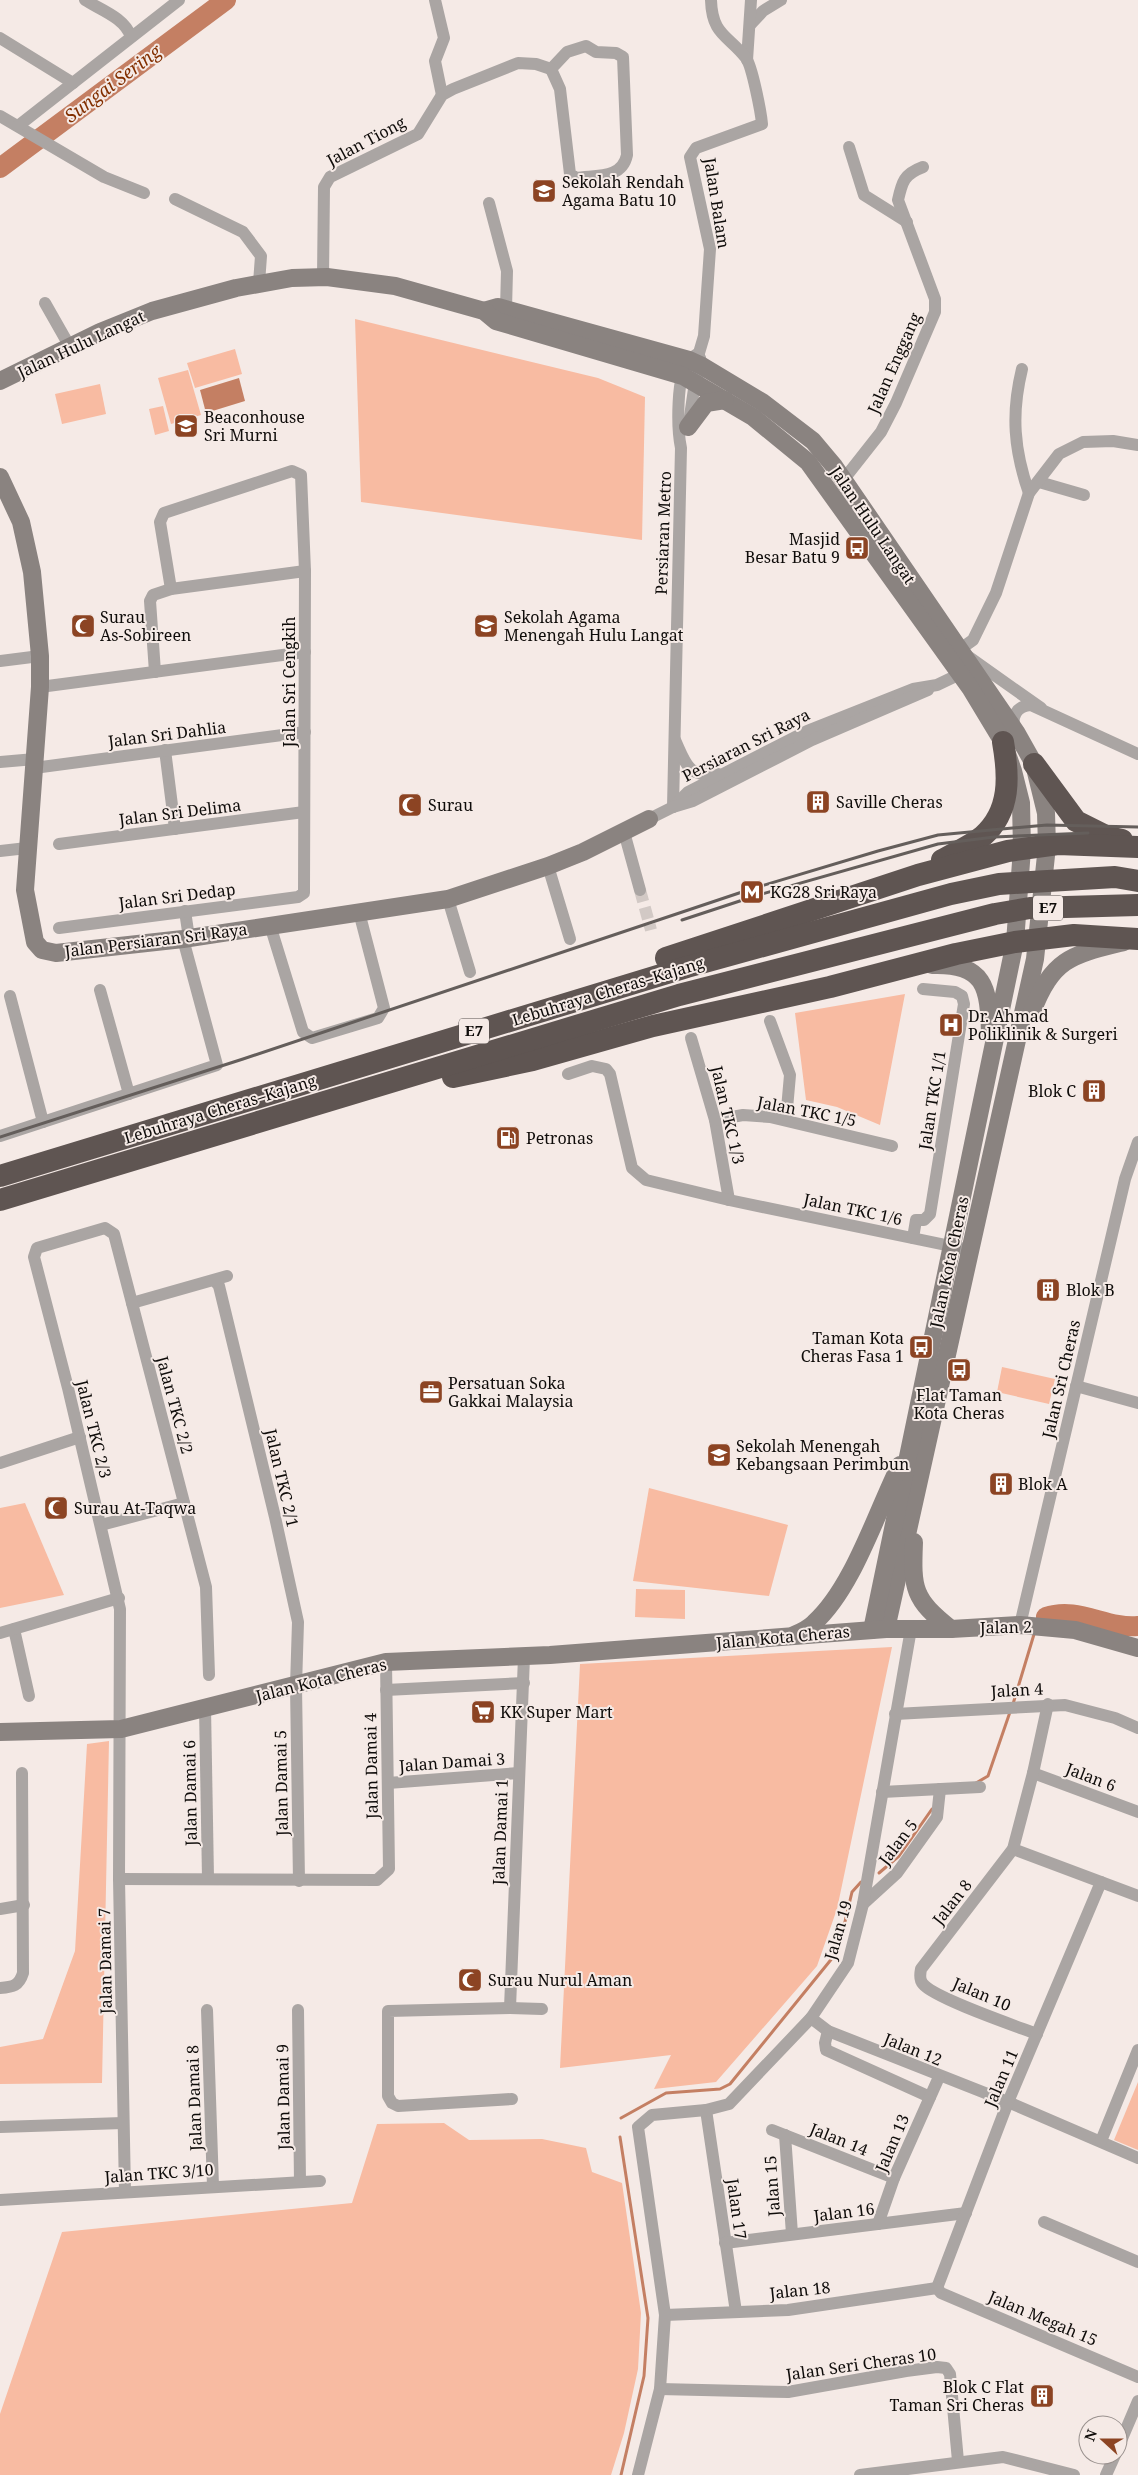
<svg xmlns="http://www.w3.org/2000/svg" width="1138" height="2475" font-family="'Noto Serif',serif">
  <rect width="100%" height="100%" fill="#f5eae6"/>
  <g fill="#f8bba2">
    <path d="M355,319L598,378L645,397L642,540L361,502Z"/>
    <path d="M235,349L242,374L195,388L187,363Z"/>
    <path d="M188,370L201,415L171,424L158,378Z"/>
    <path d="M100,384L106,414L62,424L55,394Z"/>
    <path d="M163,406L169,431L155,435L149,409Z"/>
    <path d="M905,994L880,1125L837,1107L806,1100L795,1013Z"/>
    <path d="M1002,1367L1055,1379L1049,1404L997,1392Z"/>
    <path d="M649,1488L788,1525L769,1596L633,1581Z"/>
    <path d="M25,1503L64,1595L0,1608V1508Z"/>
    <path d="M636,1589L685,1590V1619L635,1617Z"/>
    <path d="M892,1647L837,1909L817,1966L716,2082L654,2089L671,2055L560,2068L580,1664Z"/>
    <path d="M109,1741L102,2083L0,2084V2047L43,2039L75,1951L87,1744Z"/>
    <path d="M1138,2082V2150L1114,2140Z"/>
    <path d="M444,2123L469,2140L542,2139L586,2148L592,2172L622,2183L641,2313L638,2369L624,2433L611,2475H0V2414L62,2232L352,2203L377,2124Z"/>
  </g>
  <path fill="#c47f63" d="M239,378L245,401L206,413L200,390Z"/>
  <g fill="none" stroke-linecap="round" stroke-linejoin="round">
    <g stroke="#c47f63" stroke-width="3">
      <path d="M1013,1704L1035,1631"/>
      <path d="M976,1783L988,1776L1010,1712"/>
      <path d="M879,1873L899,1856L932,1809"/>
      <path d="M621,2118L666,2093L720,2089L730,2084L838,1951L852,1892L861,1882"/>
      <path d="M620,2137L648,2318L644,2376L621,2475"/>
    </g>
    <g stroke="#c47f63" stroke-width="20">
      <path d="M0,168L226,0"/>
      <path d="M1046,1617C1078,1606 1106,1629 1138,1626"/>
    </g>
    <path stroke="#d2c9c5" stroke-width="12" stroke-dasharray="12 6" stroke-linecap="butt" d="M640,890L651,930"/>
    <g stroke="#aaa5a3" stroke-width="12">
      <path d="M85,0C101,10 125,18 131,37"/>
      <path d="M435,0L444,38L435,61L442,95"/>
      <path d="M750,25L763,11L781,0"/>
      <path d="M0,38L73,83"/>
      <path d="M586,46L596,52L616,53L623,57L627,155C622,179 597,175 576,178L570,174L560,89L551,69L567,52Z"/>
      <path d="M747,60L751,0"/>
      <path d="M0,116L104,177L144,193"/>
      <path d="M18,126L179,0"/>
      <path d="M849,147L864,195L907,222"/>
      <path d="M175,199L243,232L261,256L259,283"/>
      <path d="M489,203L507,271L506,309"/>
      <path d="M323,277L324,187L330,177L418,134L442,95L453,89L518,63L536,64L551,69"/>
      <path d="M45,303L70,347"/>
      <path d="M699,353L704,336L710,249L690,157L696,148L762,124C761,112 752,66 746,58C728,35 712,35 711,0"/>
      <path d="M1022,369C1011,414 1014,450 1029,493"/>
      <path d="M689,423L695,382L702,366L700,358"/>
      <path d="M844,479L881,432L896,403L935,312V299L898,200C902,182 904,174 923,167"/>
      <path d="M1039,482L1084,495"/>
      <path d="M0,661L40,656"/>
      <path d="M155,672L150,601L153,595L171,589L305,571"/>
      <path d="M40,687L305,652"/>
      <path d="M1041,708L959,650L973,640L996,593L1029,493L1059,454L1083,442L1113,441L1138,445"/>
      <path d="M1015,730C1011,717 1016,706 1031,705L1138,754"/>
      <path d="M675,740C686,764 688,778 718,774"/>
      <path d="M165,750L175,829"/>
      <path d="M0,762L35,759"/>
      <path d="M34,768L305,732"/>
      <path d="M673,807L681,448C677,429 676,375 689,360C692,357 696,355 699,353"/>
      <path d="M673,807L688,792L807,731L913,689L937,685L960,674"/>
      <path d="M649,819L673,807L693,801L812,740L928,690"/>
      <path d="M624,832L640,890"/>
      <path d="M59,844L304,812"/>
      <path d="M0,851L27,848"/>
      <path d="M548,866L570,939"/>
      <path d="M448,899L470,972"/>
      <path d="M185,911L189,938"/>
      <path d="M270,925L303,1032L312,1038L378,1018L384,1008L359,912"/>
      <path d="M59,928L298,897L304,893L305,571L301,475L292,471L164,513L160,522L171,589"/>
      <path d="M100,990L129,1094"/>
      <path d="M10,996L43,1122"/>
      <path d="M770,1021L790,1075L786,1120"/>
      <path d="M691,1038L715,1120L729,1200"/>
      <path d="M568,1074L592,1066L606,1069L610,1074L632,1168L646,1180L729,1200L970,1250"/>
      <path d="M715,1120L743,1115L770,1117L892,1146"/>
      <path d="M0,1136L217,1065L183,939"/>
      <path d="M913,1238L916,1220H924L930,1214L964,1004L962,996L955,992L923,989"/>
      <path d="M215,1281L219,1286L275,1517L298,1622L296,1686L299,1881"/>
      <path d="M132,1303L227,1276"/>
      <path d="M1076,1386L1138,1403"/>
      <path d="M0,1463L80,1437"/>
      <path d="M101,1525L184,1503"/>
      <path d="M1020,1625L1125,1179L1138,1142"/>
      <path d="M14,1629L29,1696"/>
      <path d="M0,1633L119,1598"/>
      <path d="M386,1690L524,1683"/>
      <path d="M205,1707L208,1878"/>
      <path d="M895,1714L1065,1705L1115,1718L1138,1728"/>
      <path d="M1033,1773L1138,1812"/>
      <path d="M388,1783L519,1773"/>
      <path d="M882,1792L980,1787"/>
      <path d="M1013,1849L1138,1896"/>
      <path d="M119,1879L377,1880L389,1869L386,1662"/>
      <path d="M863,1904L897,1873L937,1817L940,1789"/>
      <path d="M0,1909L24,1905"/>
      <path d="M0,1988C13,1987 19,1986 23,1973L22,1773"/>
      <path d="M510,2008L524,1657"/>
      <path d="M207,2010L213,2186"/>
      <path d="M298,2010L300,2182"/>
      <path d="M811,2018L828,2031L1008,2102L1138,2158"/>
      <path d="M828,2031L825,2043L826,2050L930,2097"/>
      <path d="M1037,2034C1016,2026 934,1998 923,1984C919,1980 920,1974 921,1969L1013,1849L1033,1773L1048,1704"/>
      <path d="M512,2099L398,2106L392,2103L388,2096V2011L510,2008L542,2009"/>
      <path d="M706,2110L736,2312"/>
      <path d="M0,2127L123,2123"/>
      <path d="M772,2130L894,2178"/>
      <path d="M785,2135L792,2234"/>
      <path d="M1101,2141L1138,2050"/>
      <path d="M125,2192L119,1879L120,1609L68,1388L34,1257L37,1248L105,1228L114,1234L206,1587L209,1675"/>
      <path d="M0,2200L320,2181"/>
      <path d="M1044,2222L1138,2262"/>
      <path d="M878,2224L894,2178L939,2077"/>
      <path d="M725,2243L966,2213"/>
      <path d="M937,2288L1008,2102L1101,1882"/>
      <path d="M937,2288L941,2293L1138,2377"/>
      <path d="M665,2315L788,2310L937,2288"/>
      <path d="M660,2389L788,2392L906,2371L937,2367L946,2368L950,2374L958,2461"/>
      <path d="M1118,2448L1138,2401"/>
      <path d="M638,2475L660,2389L665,2315L638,2127L652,2115L706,2110L729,2104L811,2018L848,1963L863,1904L911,1629"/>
      <path d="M860,2475L1003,2457L1074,2475"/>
      <path d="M1106,2475L1115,2455"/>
    </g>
    <g stroke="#8a8380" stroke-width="18">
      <path d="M484,311L498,307L689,360L702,366L762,402L813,441L834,466L1016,732L1034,764L1046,813L1047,846L1035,959L886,1629"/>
      <path d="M0,381L100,332L152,311L236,288L292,278L327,277L395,286L484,311L496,321L683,376L753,417L808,462L971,689L1003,742L1013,771L1021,803L1022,849L1015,942L872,1630"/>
      <path d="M688,427L706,403L725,400"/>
      <path d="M0,477L21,522L32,572L40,656V687L25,890L35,942L42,950L56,953L183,939L448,899L548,866L583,852L649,819"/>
      <path d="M932,965C985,963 989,987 990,1034"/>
      <path d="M1032,1012C1053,958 1071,955 1124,942"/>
      <path d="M914,1542C912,1589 913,1599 951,1629"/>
      <path d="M794,1635C801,1632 809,1628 814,1623C853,1588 876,1513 900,1465"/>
      <path d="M0,1732L121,1729L386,1662L550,1655L886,1629H951L1020,1625L1075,1630L1138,1648"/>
    </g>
    <g stroke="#5f5552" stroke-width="22">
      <path d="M1034,764L1076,821L1108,837L1122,840"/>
      <path d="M942,860C956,852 971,846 983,836C1011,811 1009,776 1003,742"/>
      <path d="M666,958L918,875L1008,851L1058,844L1138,847"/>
      <path d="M453,1077L533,1060L653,1026L830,987L956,954L1015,942L1074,935L1138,939"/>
      <path d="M0,1176L687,967L951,894L999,884L1031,882L1115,877L1138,881"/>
      <path d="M0,1200L679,995L995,914L1030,908L1138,905"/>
    </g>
    <g stroke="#645e5b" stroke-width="3">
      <path d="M682,920L755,896L938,844L994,837L1088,833"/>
      <path d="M0,1137L243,1059L751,889L878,851L938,835L991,830L1047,825L1138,827"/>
    </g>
  </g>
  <defs>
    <symbol id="school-square" viewBox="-11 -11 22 22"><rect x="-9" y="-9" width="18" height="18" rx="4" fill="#8c4423" stroke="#f5eae6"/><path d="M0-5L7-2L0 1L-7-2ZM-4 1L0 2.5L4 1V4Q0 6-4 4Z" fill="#fff"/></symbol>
    <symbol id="bus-square" viewBox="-11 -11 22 22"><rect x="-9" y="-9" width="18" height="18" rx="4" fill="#8c4423" stroke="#f5eae6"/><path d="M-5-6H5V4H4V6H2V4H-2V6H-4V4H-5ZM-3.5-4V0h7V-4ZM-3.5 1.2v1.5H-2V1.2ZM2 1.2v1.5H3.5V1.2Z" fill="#fff"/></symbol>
    <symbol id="mosque-square" viewBox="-11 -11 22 22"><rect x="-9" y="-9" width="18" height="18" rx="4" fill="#8c4423" stroke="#f5eae6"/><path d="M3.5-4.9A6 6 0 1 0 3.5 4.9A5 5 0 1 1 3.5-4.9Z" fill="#fff"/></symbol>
    <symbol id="building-square" viewBox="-11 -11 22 22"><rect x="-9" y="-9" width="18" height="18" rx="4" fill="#8c4423" stroke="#f5eae6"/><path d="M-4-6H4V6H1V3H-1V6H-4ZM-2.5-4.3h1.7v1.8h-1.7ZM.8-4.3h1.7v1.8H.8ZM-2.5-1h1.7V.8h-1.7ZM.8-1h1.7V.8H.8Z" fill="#fff"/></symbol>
    <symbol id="metro-square" viewBox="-11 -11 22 22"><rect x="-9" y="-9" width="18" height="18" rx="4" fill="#8c4423" stroke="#f5eae6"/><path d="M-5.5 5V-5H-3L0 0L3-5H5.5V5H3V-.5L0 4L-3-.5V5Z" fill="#fff"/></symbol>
    <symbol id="hospital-square" viewBox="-11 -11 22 22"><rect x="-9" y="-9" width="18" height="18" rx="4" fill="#8c4423" stroke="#f5eae6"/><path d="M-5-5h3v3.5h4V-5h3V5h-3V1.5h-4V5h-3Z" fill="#fff"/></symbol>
    <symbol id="fuel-square" viewBox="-11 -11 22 22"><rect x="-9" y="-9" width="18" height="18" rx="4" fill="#8c4423" stroke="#f5eae6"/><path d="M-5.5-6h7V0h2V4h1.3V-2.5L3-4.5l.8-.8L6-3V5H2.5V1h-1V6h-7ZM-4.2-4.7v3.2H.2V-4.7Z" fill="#fff"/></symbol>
    <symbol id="office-square" viewBox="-11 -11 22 22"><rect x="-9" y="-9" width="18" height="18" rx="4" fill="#8c4423" stroke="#f5eae6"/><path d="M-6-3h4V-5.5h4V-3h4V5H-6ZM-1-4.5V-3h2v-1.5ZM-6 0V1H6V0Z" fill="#fff"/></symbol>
    <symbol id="supermarket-square" viewBox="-11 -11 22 22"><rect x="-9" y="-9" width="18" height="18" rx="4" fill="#8c4423" stroke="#f5eae6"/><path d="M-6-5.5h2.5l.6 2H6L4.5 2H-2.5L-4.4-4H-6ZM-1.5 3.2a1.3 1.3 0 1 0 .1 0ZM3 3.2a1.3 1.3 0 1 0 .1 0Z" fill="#fff"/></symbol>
  </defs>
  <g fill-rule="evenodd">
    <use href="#school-square" x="530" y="177" width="28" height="28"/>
    <use href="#school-square" x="172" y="412" width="28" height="28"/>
    <use href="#bus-square" x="843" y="534" width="28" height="28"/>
    <use href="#mosque-square" x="69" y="612" width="28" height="28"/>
    <use href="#school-square" x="472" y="612" width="28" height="28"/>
    <use href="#building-square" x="804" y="788" width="28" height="28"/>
    <use href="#mosque-square" x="396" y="791" width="28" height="28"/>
    <use href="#metro-square" x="738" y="878" width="28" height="28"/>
    <use href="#hospital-square" x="937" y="1011" width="28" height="28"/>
    <use href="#building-square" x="1080" y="1077" width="28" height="28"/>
    <use href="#fuel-square" x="494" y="1124" width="28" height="28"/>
    <use href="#building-square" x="1034" y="1276" width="28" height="28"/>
    <use href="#bus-square" x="907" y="1333" width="28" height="28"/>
    <use href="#bus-square" x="945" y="1356" width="28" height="28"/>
    <use href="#office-square" x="417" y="1378" width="28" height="28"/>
    <use href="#school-square" x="705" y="1441" width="28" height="28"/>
    <use href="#building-square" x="987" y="1470" width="28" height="28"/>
    <use href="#mosque-square" x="42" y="1494" width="28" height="28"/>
    <use href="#supermarket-square" x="469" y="1698" width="28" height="28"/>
    <use href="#mosque-square" x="456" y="1966" width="28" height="28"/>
    <use href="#building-square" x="1028" y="2382" width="28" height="28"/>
  </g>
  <g text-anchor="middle" stroke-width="4" stroke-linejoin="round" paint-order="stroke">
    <g fill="#f5eae6" stroke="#544f4c" stroke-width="1">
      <rect x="1033" y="895.5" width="30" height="25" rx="4"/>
      <rect x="459" y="1018.5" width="30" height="25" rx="4"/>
    </g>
    <g font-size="15" font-weight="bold" fill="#0f0c0a">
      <text x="1048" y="913">E7</text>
      <text x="474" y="1036">E7</text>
    </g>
    <g font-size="16" fill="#0f0c0a" stroke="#f5eae6">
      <text transform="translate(366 141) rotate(-28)" y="6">Jalan Tiong</text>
      <text transform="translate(717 203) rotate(81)" y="6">Jalan Balam</text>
      <text transform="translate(81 344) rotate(-25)" y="6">Jalan Hulu Langat</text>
      <text transform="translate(894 363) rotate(-66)" y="6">Jalan Enggang</text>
      <text transform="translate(873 525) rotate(56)" y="6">Jalan Hulu Langat</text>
      <text transform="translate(663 533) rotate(-88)" y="6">Persiaran Metro</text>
      <text transform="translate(289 682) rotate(-90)" y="6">Jalan Sri Cengkih</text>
      <text transform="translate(167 734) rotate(-7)" y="6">Jalan Sri Dahlia</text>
      <text transform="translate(746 745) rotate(-27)" y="6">Persiaran Sri Raya</text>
      <text transform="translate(180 812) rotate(-7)" y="6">Jalan Sri Delima</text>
      <text transform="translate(177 896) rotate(-7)" y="6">Jalan Sri Dedap</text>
      <text transform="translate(156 940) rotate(-7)" y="6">Jalan Persiaran Sri Raya</text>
      <text transform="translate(608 991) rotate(-17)" y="6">Lebuhraya Cheras–Kajang</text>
      <text transform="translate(932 1100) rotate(-81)" y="6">Jalan TKC 1/1</text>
      <text transform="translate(220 1109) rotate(-17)" y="6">Lebuhraya Cheras–Kajang</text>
      <text transform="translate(807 1111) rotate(11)" y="6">Jalan TKC 1/5</text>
      <text transform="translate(728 1115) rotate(77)" y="6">Jalan TKC 1/3</text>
      <text transform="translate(853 1209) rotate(12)" y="6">Jalan TKC 1/6</text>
      <text transform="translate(949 1262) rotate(-78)" y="6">Jalan Kota Cheras</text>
      <text transform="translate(1061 1379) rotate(-77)" y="6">Jalan Sri Cheras</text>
      <text transform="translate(175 1405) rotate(75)" y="6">Jalan TKC 2/2</text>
      <text transform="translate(94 1429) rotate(76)" y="6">Jalan TKC 2/3</text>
      <text transform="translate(282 1478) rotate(77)" y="6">Jalan TKC 2/1</text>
      <text transform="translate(1006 1627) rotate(-1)" y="6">Jalan 2</text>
      <text transform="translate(783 1637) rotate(-5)" y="6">Jalan Kota Cheras</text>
      <text transform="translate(321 1680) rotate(-14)" y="6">Jalan Kota Cheras</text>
      <text transform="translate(1017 1690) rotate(-3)" y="6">Jalan 4</text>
      <text transform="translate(452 1762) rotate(-4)" y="6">Jalan Damai 3</text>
      <text transform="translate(371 1766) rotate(-91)" y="6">Jalan Damai 4</text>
      <text transform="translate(1091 1777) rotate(21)" y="6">Jalan 6</text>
      <text transform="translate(281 1783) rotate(-91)" y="6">Jalan Damai 5</text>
      <text transform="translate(190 1793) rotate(-91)" y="6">Jalan Damai 6</text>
      <text transform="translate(500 1832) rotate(-88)" y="6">Jalan Damai 1</text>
      <text transform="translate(898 1842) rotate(-53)" y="6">Jalan 5</text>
      <text transform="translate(952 1902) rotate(-52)" y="6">Jalan 8</text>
      <text transform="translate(838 1930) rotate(-74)" y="6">Jalan 19</text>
      <text transform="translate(105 1961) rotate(-91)" y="6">Jalan Damai 7</text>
      <text transform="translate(982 1994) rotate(23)" y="6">Jalan 10</text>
      <text transform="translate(913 2049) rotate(22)" y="6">Jalan 12</text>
      <text transform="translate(1001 2078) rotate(-67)" y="6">Jalan 11</text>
      <text transform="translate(283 2097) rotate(-91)" y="6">Jalan Damai 9</text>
      <text transform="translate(194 2098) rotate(-92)" y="6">Jalan Damai 8</text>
      <text transform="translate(839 2139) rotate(22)" y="6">Jalan 14</text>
      <text transform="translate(892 2143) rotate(-67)" y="6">Jalan 13</text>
      <text transform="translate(159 2173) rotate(-4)" y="6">Jalan TKC 3/10</text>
      <text transform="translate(772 2186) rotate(-94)" y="6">Jalan 15</text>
      <text transform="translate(737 2209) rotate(82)" y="6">Jalan 17</text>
      <text transform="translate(844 2212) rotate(-7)" y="6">Jalan 16</text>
      <text transform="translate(800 2290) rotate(-6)" y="6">Jalan 18</text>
      <text transform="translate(1043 2318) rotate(23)" y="6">Jalan Megah 15</text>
      <text transform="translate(861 2364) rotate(-8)" y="6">Jalan Seri Cheras 10</text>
    </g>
    <g font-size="16" fill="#0f0c0a" stroke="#f5eae6" text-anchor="start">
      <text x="562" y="188">Sekolah Rendah<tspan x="562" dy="18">Agama Batu 10</tspan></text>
      <text x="204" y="423">Beaconhouse<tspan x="204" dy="18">Sri Murni</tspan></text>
      <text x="840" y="545" text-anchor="end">Masjid<tspan x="840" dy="18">Besar Batu 9</tspan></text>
      <text x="100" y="623">Surau<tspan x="100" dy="18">As-Sobireen</tspan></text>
      <text x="504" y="623">Sekolah Agama<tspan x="504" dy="18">Menengah Hulu Langat</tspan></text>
      <text x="836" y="808">Saville Cheras</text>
      <text x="428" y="811">Surau</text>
      <text x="770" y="898">KG28 Sri Raya</text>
      <text x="968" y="1022">Dr. Ahmad<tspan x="968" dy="18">Poliklinik &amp; Surgeri</tspan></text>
      <text x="1076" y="1097" text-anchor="end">Blok C</text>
      <text x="526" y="1144">Petronas</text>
      <text x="1066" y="1296">Blok B</text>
      <text x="904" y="1344" text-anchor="end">Taman Kota<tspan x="904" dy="18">Cheras Fasa 1</tspan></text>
      <text x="448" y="1389">Persatuan Soka<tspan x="448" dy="18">Gakkai Malaysia</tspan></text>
      <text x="959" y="1401" text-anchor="middle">Flat Taman<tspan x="959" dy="18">Kota Cheras</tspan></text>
      <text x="736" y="1452">Sekolah Menengah<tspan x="736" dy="18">Kebangsaan Perimbun</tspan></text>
      <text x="1018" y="1490">Blok A</text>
      <text x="74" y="1514">Surau At-Taqwa</text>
      <text x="500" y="1718">KK Super Mart</text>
      <text x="488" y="1986">Surau Nurul Aman</text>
      <text x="1024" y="2393" text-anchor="end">Blok C Flat<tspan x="1024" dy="18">Taman Sri Cheras</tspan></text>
    </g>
    <g font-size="18" font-style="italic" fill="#822f00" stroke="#f5eae6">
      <text transform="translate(113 84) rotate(-37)" y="6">Sungai Sering</text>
    </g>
  </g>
  <g transform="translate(1103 2440) rotate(291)"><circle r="24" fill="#f5eae6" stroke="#99918e"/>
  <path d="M0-4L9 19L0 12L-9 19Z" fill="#8c4423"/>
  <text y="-8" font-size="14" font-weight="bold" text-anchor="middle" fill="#0f0c0a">N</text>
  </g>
</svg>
